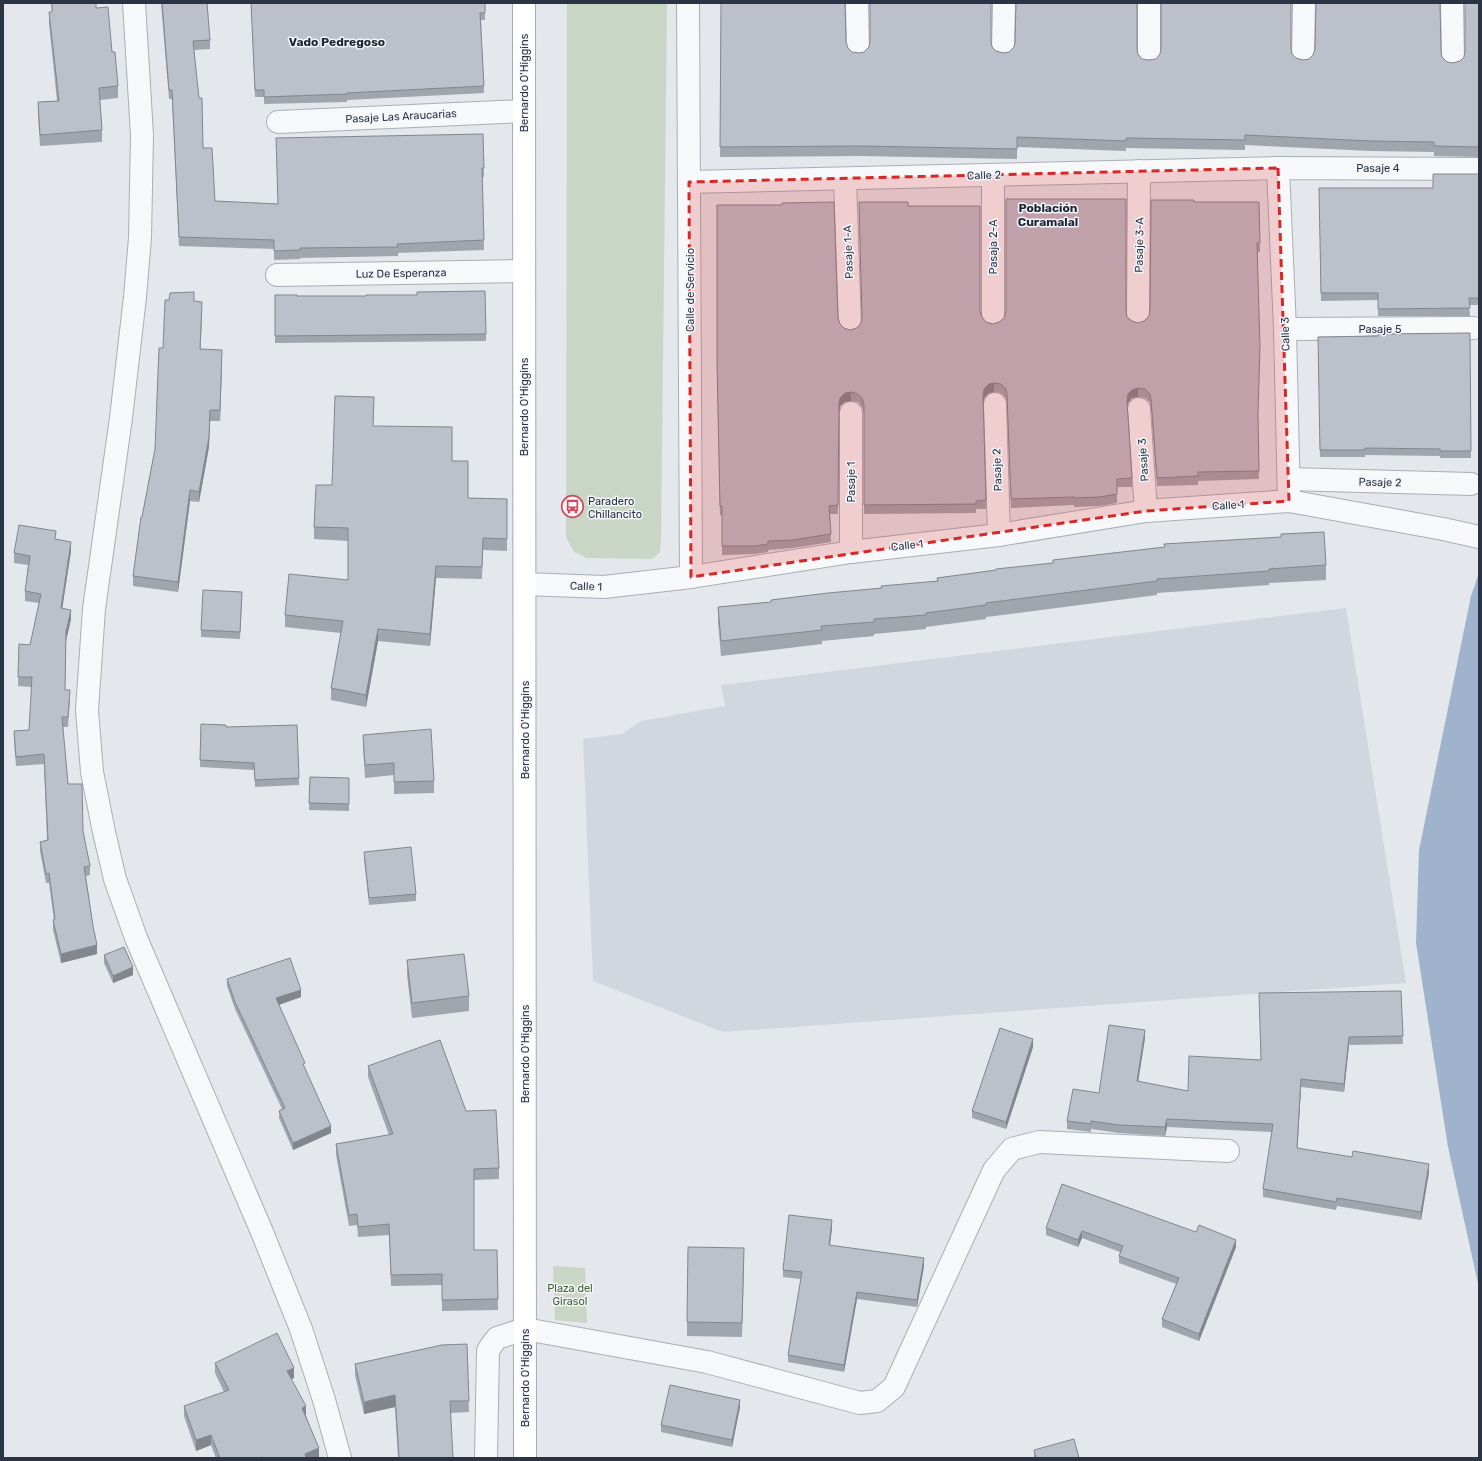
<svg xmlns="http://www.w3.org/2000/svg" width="1482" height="1461" font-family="Rubik,sans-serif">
  <rect width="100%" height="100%" fill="#e4e7ec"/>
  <path fill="#d2d6de" d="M1346,608L1406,983L723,1032L593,981L583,739L622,734L641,721L725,706L721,685Z"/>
  <g fill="#c9d6c5">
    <path d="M567,3H667L661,541L660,552L652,559L587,558L574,552L566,537Z"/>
    <path d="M553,1266L585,1268L587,1323L555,1320Z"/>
  </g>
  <path fill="#9fb4cc" d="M1479,573V1288L1448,1147L1416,943L1419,850L1471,596Z"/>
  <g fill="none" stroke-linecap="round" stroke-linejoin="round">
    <defs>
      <g id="minor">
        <path d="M134,3L142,135L140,238L135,297L121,418L94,609L87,710L92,772L104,832L115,879L136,938L262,1232L301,1329L324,1400L340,1458"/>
        <path d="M688,3L691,577"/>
        <path d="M857,3L858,51"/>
        <path d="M1452,3L1453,61"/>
        <path d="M1003,51L1004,3"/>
        <path d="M1149,58V3"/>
        <path d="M1303,58L1304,3"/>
        <path d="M278,122L524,111"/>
        <path d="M1278,168L1285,329L1289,501"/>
        <path d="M845,179L850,326"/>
        <path d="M689,182L1278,168L1478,169"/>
        <path d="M277,275L524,271"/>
        <path d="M1138,319L1139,171"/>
        <path d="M993,320V175"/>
        <path d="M1285,329L1474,328"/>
        <path d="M995,404L999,535"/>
        <path d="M1139,409L1146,511"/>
        <path d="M1289,479L1471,484"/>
        <path d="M851,552V413"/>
        <path d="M525,584L604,587L691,577L851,552L999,535L1146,511L1289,501L1443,529L1479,537"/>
        <path d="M486,1458L488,1351L491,1346L497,1338L525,1329L707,1362L860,1403L877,1401L894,1387L994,1170L1012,1149L1039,1142L1228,1151"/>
      </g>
      <path id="major" d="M524,3L525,1458"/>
    </defs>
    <use href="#minor" stroke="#a9aeb7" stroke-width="24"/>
    <use href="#major" stroke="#a3abb8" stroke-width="24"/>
    <use href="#minor" stroke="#f7f8fa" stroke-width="22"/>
    <use href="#major" stroke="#fff" stroke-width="22"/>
  </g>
  <g fill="#a1a5ae">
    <path d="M51,3H96V8L112,52L118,86V98L100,100L102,130V142L40,146L38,114V102L57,101L49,24V12H52Z"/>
    <path d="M161,3H207L210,40V49L194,50L203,148L215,201L278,204L483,134L484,177H482L484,250L398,253V256L300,258V259L274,260V249L179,246L172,99H169Z"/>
    <path d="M251,3H485V20H481L484,93L347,100V102L264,104V97H255Z"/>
    <path d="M721,3L846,42L848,48L852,52L859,53L991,42L992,47L996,51L1003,53L1137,48L1138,54L1142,59L1149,60L1291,49L1292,54L1296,58L1303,60L1441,52L1442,57L1447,62L1453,63L1460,61L1464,57L1479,3V157L1434,156V152L1371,151L1245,145V150L1126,148V151L1017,147V159L860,156L720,157Z"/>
    <path d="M1479,174V305H1469L1470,316H1378V300L1321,301L1319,188H1433Z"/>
    <path d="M1194,202H1259L1260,252H1258V419L1259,479L1198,481V485L1157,486L1151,408L1150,402L1145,398L1138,397L1132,398L1128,403L1127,407L1132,478V487H1117V503L1100,506L1074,507V505L1011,508L1007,404L1006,398L1001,393L994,392L989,393L984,398L983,403L986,509H976V513L864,514V413L862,407L858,402L851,401L845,402L840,406L839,413L838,514H830L831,542L793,548L768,550V552L755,554L722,555V515H720L717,371L838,318L840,324L844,328L850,330L857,328L861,323L862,318L908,206L980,311L982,317L986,322L993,324L1126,310L1127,317L1132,321L1138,323L1144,321L1149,316Z"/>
    <path d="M485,291L486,341L275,343V295L297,296H366L417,295Z"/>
    <path d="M194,301L202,312L200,349L222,361L220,421H210L209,447L199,502L190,501L178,592L133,586V576L142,517L155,449L163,348Z"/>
    <path d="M1470,333L1471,458H1440V456L1365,455V457H1320L1318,337Z"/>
    <path d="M374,409L373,426L452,461L468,498L507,499V551L483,550L482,579L436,578L430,646L378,641L366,707L331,700V688L341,633L285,627V615L348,580V541L314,539V527L332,485Z"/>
    <path d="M56,539L71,551L62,608L71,619L66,641L65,690L70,700L68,727H63L68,784L83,831L90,866V875L86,876L97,954L61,963L53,930V920H54L49,883H46L40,851V842L47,840L44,764L16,766L14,741V731L29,730L32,687L18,686L19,644L30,645L39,603L25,601V591L28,565L14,563V553Z"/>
    <path d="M1053,560L1326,565V580L1269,583V585L1157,593V595L986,617V619L926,627V629L874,634V636L822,641V644L721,656L718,622V607L771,602L937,581V578L1053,563Z"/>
    <path d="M242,599L240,639L201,637V630Z"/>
    <path d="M201,724L226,727L299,778V785L255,787L254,770L200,767Z"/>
    <path d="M363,735L434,781V793L394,794V775L365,778L363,747Z"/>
    <path d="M310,777L349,778V811L309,810Z"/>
    <path d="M364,852L416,894V901L369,905L364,859Z"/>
    <path d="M104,955L133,975L113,983L104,963Z"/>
    <path d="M407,960L469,996V1011L412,1018L407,975Z"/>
    <path d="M227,979L301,997L278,1005L305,1068L331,1133L293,1150L279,1118V1111L282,1109L235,1009L227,986Z"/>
    <path d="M1401,991L1403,1044L1349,1045L1344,1092L1301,1087L1297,1148L1429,1172L1421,1220L1337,1206L1336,1210L1263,1197V1189L1272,1132L1167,1127L1165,1136L1119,1133L1091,1129V1132L1067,1129V1121L1099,1093L1145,1038L1138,1082L1188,1091L1260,1060Z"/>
    <path d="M1033,1047L1006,1129L972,1118V1111Z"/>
    <path d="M368,1066L466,1111L499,1168V1179L474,1180V1250H497L498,1310L442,1311V1285L391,1286L389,1235L358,1237L357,1225L349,1226L336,1155V1144L389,1135L368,1077Z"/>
    <path d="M832,1228L830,1245L924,1266L917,1307L857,1299L844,1372L788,1362V1355L801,1279L783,1277V1270Z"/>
    <path d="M1046,1228L1236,1247L1199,1341L1162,1327V1319L1176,1284L1119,1263V1256L1120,1252L1082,1238L1078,1247L1046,1235Z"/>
    <path d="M744,1263L742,1337L687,1336V1322Z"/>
    <path d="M467,1344L469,1412L450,1413L453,1458H398L395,1407L364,1414L355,1375V1364Z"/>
    <path d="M215,1363L294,1378L291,1379L306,1415L319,1458H216L211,1445L196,1451L184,1416V1406L224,1392L215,1373Z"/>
    <path d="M740,1407L732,1447L661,1432V1425Z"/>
    <path d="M1034,1450L1079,1458H1034Z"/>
  </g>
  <g fill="#83868d">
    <path d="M202,302V312L200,360V349Z"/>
    <path d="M222,350V361L220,421V410Z"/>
    <path d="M994,383V392L989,393L984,398L983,404V396L984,389L989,384Z"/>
    <path d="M1138,388V397L1132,398L1128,403L1127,409V401L1128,394L1132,390Z"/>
    <path d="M851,392V401L845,402L840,406L839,413V404L840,398L845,393Z"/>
    <path d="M210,410L209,447L199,502V492Z"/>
    <path d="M190,490V501L178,592V582Z"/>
    <path d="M71,542V551L61,617V608Z"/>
    <path d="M436,566V578L430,646V634Z"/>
    <path d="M71,610V619L66,641V632Z"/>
    <path d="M378,629V641L366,707V695Z"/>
    <path d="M97,945V954L61,963V954Z"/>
    <path d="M133,967V975L113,983V976Z"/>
    <path d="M301,990V997L276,1006V998Z"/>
    <path d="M1145,1030V1038L1137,1089V1081Z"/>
    <path d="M1349,1037V1045L1344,1092V1084Z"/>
    <path d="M1033,1039V1047L1006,1129V1122Z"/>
    <path d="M1301,1079V1087L1297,1156V1148Z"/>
    <path d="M1167,1119V1127L1165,1136V1127Z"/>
    <path d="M331,1126V1133L293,1150V1143Z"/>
    <path d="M1429,1164V1172L1421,1220V1212Z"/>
    <path d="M832,1220V1228L829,1252V1245Z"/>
    <path d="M1082,1231V1238L1078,1247V1240Z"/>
    <path d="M1236,1240V1247L1199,1341V1334Z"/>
    <path d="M924,1258V1266L917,1307V1300Z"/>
    <path d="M857,1292V1299L844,1372V1365Z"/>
    <path d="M294,1368V1378L287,1381V1371Z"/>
    <path d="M395,1395V1407L364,1414V1402Z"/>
    <path d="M740,1400V1407L732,1447V1440Z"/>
    <path d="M306,1406V1416L302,1408Z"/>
    <path d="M211,1435V1445L196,1451V1440Z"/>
    <path d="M319,1448V1458H305V1454Z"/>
  </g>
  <g fill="#bbc0ca" stroke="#83868d">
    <path d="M52,3H96V8L108,7L112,52H115L118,86L99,88L102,130L40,135L38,102L59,101L49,12H52Z"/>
    <path d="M162,3H207L210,40L193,41L199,98H202L203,148H212L215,201L278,204L276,138L483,134L484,168H482L484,240L397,244L398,247L300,248V250L274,251V240L179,237L172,90H169Z"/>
    <path d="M251,3H485V13H480L484,86L347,93V94L264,97V90H255Z"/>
    <path d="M721,3H845L846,42L848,48L852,52L859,53L864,52L869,47L870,41V3H991V41L992,47L996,51L1003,53L1009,52L1014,47L1015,42L1016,3H1137V48L1138,54L1142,59L1149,60L1156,59L1160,54L1161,48V3H1291V48L1292,54L1296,58L1303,60L1309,59L1313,55L1315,49L1316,3H1440L1441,52L1442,57L1447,62L1453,63L1460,61L1464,57L1465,51V3H1479V147L1434,146V142L1371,141L1245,135V140L1126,138V141L1017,137V149L860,146L720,147Z"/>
    <path d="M1433,174H1479V298H1469L1470,308L1378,309V293H1321L1319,188H1433Z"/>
    <path d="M1006,199H1126V310L1127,317L1132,321L1138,323L1144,321L1149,316L1150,310L1151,200H1194V202H1259L1260,243H1257L1260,346L1258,414L1259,471L1198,472V476L1157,478L1151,399L1150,394L1145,389L1138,388L1132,390L1128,394L1127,401L1132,478L1117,479V494L1100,497L1074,498V497L1011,499L1007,395L1006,389L1001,384L994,383L989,384L984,389L983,396L986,500L976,501V504L864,505V404L862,398L858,394L851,392L845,393L840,398L839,404L838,505L829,506L831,534L793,540L768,541V544L755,546H722V506H720L717,362V205H782V203L834,202L838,318L840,324L844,328L850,330L857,328L861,323L862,317L859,202H908V206H980V311L982,317L986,322L993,324L999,322L1004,318L1006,311Z"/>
    <path d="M485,291L486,334L275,336V295H297V296H366V295H417V292Z"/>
    <path d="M194,292V301L202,302L200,349L222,350L220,410H210L209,437L199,492L190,490L178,582L133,576L141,517H142L155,449L159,348H163L165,300H169L170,293Z"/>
    <path d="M1470,333L1471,451H1440V449L1365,448V450H1320L1318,337L1378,336V334Z"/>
    <path d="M335,396L374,397L373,426L452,427V461H468V498L507,499V539L483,538L482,567L436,566L430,634L378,629L366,695L331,688L343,621L285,615L289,574L348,580V528L314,527L316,485H332Z"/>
    <path d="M19,525L56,531L55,539L71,542L61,608L71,610L66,632L65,690H70L68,717H62L68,784H82L83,831L90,866L84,867L93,926L97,945L61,954L53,920L55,919L49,873L46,874L40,842L48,840L44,754L16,757L14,731L29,730L32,677H18L19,644L30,645L41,594L25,591L30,556L14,553Z"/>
    <path d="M1324,532L1326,565L1269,569V571L1157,579V581L986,603V605L926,613V615L874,619V622L821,626L822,630L721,641L718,607L771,602V600L828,593L882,588L881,586L938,581L937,578L996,570V569L1053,563V560L1165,547L1164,544L1281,537V534Z"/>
    <path d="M203,590L242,592L240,632L201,630Z"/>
    <path d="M201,724L226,725V727L297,725L299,778L255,780L254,763L200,760Z"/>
    <path d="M431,729L434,781L394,782V763L365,765L363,735Z"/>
    <path d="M310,777L349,778V804L309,803Z"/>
    <path d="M411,847L416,894L369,898L364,852Z"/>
    <path d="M124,947L133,967L113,976L104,955Z"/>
    <path d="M464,954L469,996L412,1003L407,960Z"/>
    <path d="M290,958L301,990L276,998L305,1063L303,1064L331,1126L293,1143L279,1111L285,1108L235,1002L227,979Z"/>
    <path d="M1401,991L1403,1036L1349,1037L1344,1084L1301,1079L1297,1148L1352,1157L1353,1151L1429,1164L1421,1212L1337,1198L1336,1202L1263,1189L1273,1124L1167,1119L1165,1127L1119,1125L1091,1121V1124L1067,1121L1073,1089L1099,1093L1109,1025L1145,1030L1137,1081L1188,1091L1189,1056L1261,1060L1259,993Z"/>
    <path d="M1000,1028L1033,1039L1006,1122L972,1111Z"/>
    <path d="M440,1040L466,1111L496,1110L499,1168L474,1169V1250H497L498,1299L442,1300V1274L391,1275L389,1224L358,1227L357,1214L349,1215L336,1144L393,1134L368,1066Z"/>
    <path d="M1062,1184L1196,1232L1199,1225L1236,1240L1199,1334L1162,1319L1179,1278L1119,1256L1123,1246L1082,1231L1078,1240L1046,1228Z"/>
    <path d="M789,1215L832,1220L829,1245L924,1258L917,1300L857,1292L844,1365L788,1355L802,1272L783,1270Z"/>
    <path d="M688,1247L744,1248L742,1323L687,1322Z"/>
    <path d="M277,1333L294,1368L287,1371L306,1406L302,1408L319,1448L305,1454L306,1458H263L262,1457L259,1458H220L211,1435L196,1440L184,1406L229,1390L215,1363Z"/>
    <path d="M467,1344L469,1401H450L453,1458H399L395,1395L364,1402L355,1364L442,1345Z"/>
    <path d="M670,1385L740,1400L732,1440L661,1425Z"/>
    <path d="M1074,1439L1079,1458H1036L1034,1450Z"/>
  </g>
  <path fill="#d62828" fill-opacity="0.2" stroke="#d62828" stroke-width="3" stroke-dasharray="8 5" stroke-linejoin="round" d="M1278,168L1289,501L1146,511L691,577L689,182Z"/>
  <defs>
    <symbol id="bus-ring" viewBox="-11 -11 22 22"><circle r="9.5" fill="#f4f6f9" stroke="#d1495b" stroke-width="1.5"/><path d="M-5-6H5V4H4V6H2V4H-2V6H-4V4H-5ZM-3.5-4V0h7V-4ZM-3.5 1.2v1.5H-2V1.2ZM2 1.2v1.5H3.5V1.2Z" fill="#d1495b"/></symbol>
  </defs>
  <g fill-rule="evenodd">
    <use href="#bus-ring" x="560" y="494" width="25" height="25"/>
  </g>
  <g text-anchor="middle" stroke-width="3" stroke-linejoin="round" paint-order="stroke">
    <g font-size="11" fill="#2b3445" stroke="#f4f6f9">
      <text transform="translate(524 83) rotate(-90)" y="4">Bernardo O'Higgins</text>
      <text transform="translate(401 116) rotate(-3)" y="4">Pasaje Las Araucarias</text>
      <text x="1378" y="172">Pasaje 4</text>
      <text transform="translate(984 175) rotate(-2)" y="4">Calle 2</text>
      <text transform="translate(1139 245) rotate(-89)" y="4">Pasaje 3-A</text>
      <text transform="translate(993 247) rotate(-90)" y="4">Pasaja 2-A</text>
      <text transform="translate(848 252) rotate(-92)" y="4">Pasaje 1-A</text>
      <text transform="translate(401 273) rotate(-1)" y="4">Luz De Esperanza</text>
      <text transform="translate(690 290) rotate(-90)" y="4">Calle de Servicio</text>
      <text x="1380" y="333">Pasaje 5</text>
      <text transform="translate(1285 334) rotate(-92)" y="4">Calle 3</text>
      <text transform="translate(524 407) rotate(-90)" y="4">Bernardo O'Higgins</text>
      <text transform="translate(1143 460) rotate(-94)" y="4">Pasaje 3</text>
      <text transform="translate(997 470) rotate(-92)" y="4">Pasaje 2</text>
      <text transform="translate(851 482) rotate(-90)" y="4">Pasaje 1</text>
      <text transform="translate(1380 482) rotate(1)" y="4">Pasaje 2</text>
      <text transform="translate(1228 505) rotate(-4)" y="4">Calle 1</text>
      <text transform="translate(907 545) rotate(-6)" y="4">Calle 1</text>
      <text transform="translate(586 586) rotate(2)" y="4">Calle 1</text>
      <text transform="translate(525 730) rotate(-90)" y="4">Bernardo O'Higgins</text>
      <text transform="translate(525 1054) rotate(-90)" y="4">Bernardo O'Higgins</text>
      <text transform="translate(525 1378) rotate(-90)" y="4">Bernardo O'Higgins</text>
    </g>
    <g font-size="11" fill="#2b3445" stroke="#f4f6f9" text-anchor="start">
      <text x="588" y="505">Paradero<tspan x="588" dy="13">Chillancito</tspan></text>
    </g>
    <g font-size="11" fill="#3f6138" stroke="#f4f6f9">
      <text x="570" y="1292">Plaza del<tspan x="570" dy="13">Girasol</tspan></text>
    </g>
    <g font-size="12" font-weight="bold" fill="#1d2536" stroke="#f4f6f9">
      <text x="337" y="46">Vado Pedregoso</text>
      <text x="1048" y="212">Población<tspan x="1048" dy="14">Curamalal</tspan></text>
    </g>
  </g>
  <rect width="1482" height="1461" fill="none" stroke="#2b3445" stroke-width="8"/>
</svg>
